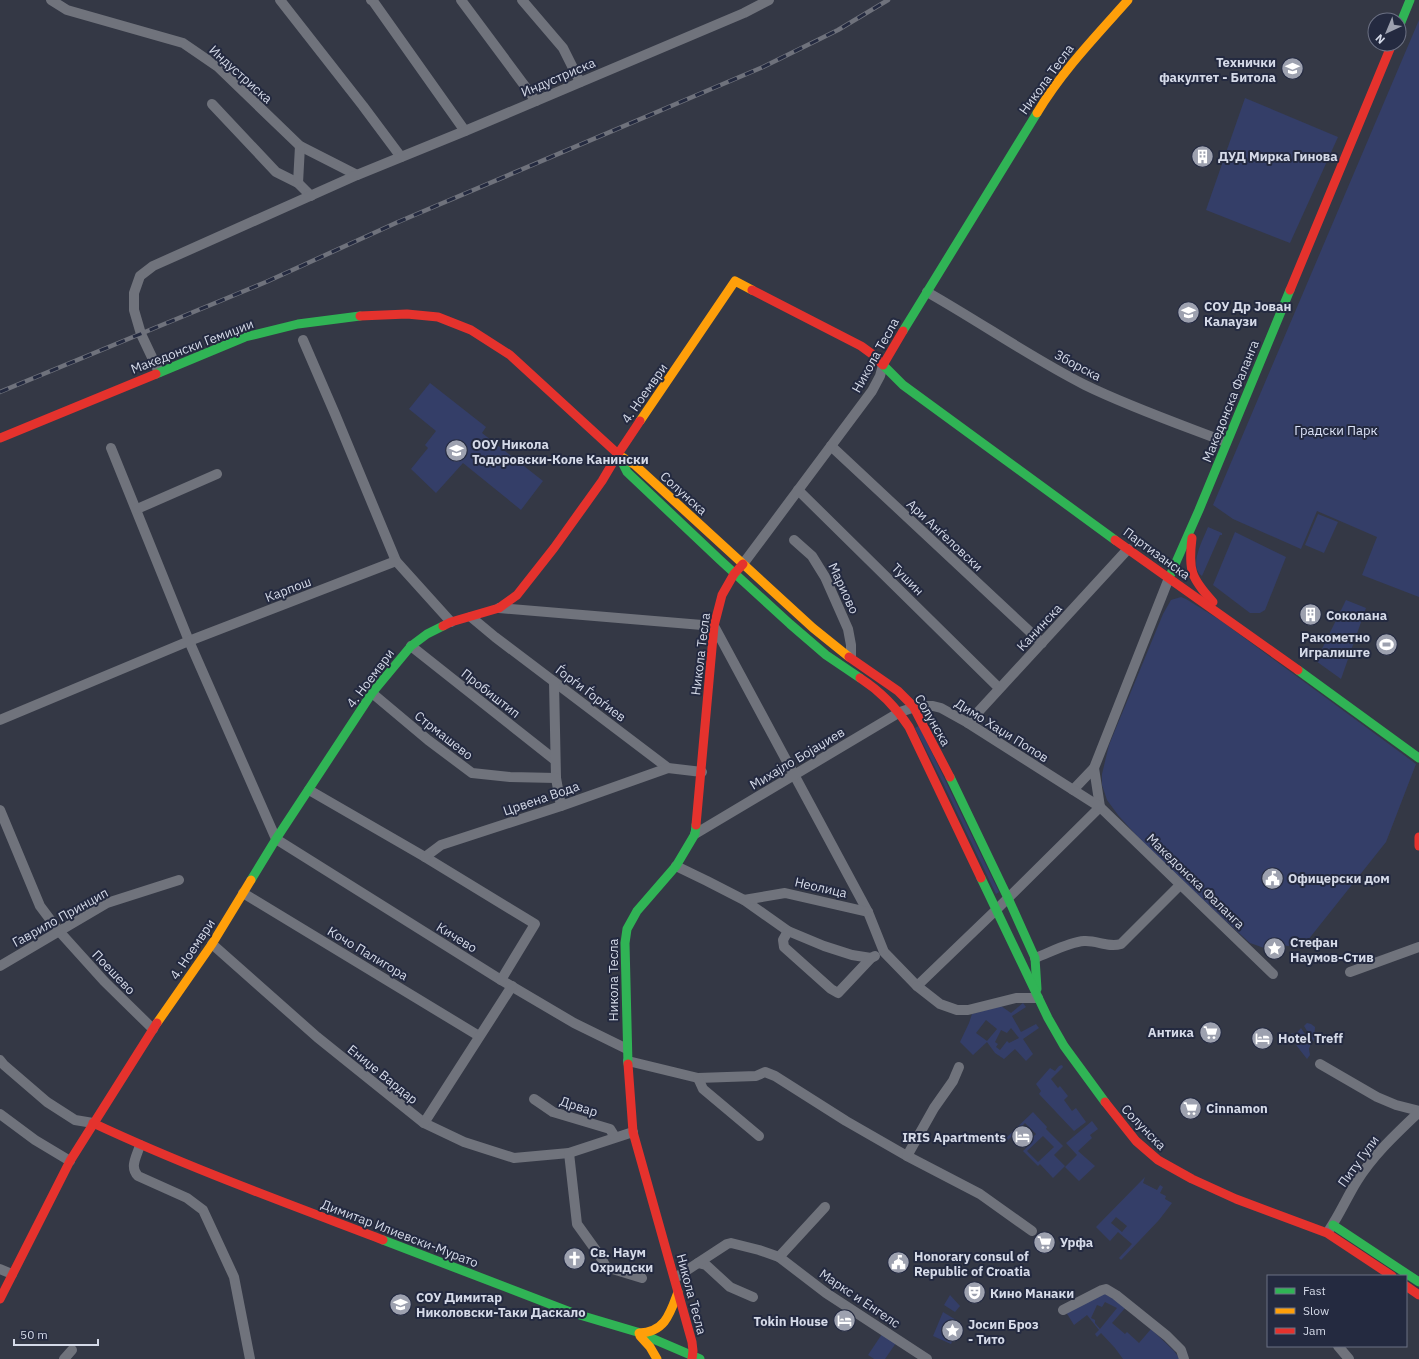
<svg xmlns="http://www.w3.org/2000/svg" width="1419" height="1359" font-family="'IBM Plex Sans',sans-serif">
  <rect width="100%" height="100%" fill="#343845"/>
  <g fill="#343e68" fill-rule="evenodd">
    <path d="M1419,20V597L1362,575L1377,537L1317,511L1301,549L1233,519L1213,505Z"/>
    <path d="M1245,98L1338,137L1290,243L1206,210Z"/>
    <path d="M430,383L486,427L482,433L543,481L521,510L463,463L436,493L411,469L428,448L425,445L436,431L409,409Z"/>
    <path d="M1318,514L1338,522L1324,553L1305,545Z"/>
    <path d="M1208,527L1222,533V535H1220L1202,576C1188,566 1203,540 1208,527Z"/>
    <path d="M1235,532L1286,557L1265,610L1260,613H1250L1213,585Z"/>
    <path d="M1181,597L1186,599L1220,620L1416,764L1386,842L1308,940C1297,949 1285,946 1273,943L1267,949L1250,943L1217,913L1147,847L1118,815L1107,800L1102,785V774L1109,745L1163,614L1171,600Z"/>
    <path d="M1346,600L1366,608L1341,679L1316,661Z"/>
    <path d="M919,726L999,892L996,894L943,783L915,728Z"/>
    <path d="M1023,1003L1026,1007L1012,1016L1021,1032L1036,1024L1039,1028L1023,1039L1033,1054L1026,1061L1015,1049L1004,1059L995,1053L987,1042L973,1055L960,1042L969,1023L972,1014L1001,1006L1011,1013ZM986,1020L997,1029L987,1041L976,1033ZM1011,1028L1019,1038L1009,1043L1007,1041L1000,1050L996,1047L998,1044L995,1042L1001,1030L1007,1033Z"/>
    <path d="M1307,1023L1311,1024L1315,1027L1314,1042L1304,1026Z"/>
    <path d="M1301,1028L1311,1043L1309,1049L1310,1055L1307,1059L1289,1036L1292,1033L1295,1035Z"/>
    <path d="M1062,1065L1063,1067L1051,1079L1058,1088L1060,1086L1068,1096L1064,1100L1072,1111L1076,1108L1086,1122L1074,1131L1039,1094L1041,1091L1036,1084L1050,1068L1055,1071L1059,1066Z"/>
    <path d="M1033,1112L1047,1127L1046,1129L1063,1146L1054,1155L1065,1166L1053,1178L1040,1164L1038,1166L1023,1151L1030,1144L1028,1142L1036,1134L1025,1123L1008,1140L1006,1138ZM1043,1136L1054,1147L1038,1162L1027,1151Z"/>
    <path d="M1092,1121L1098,1129L1090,1135L1092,1138L1078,1151L1095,1166L1079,1181L1065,1167L1077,1155L1066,1143Z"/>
    <path d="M1145,1177L1143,1183L1157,1190L1160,1185L1163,1187L1160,1193L1166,1196L1165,1199L1172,1203L1159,1220L1121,1260L1119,1258L1132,1244L1118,1232L1110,1241L1096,1227ZM1116,1217L1127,1226L1122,1232L1111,1223Z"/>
    <path d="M1104,1293L1126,1307L1112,1323L1125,1334L1127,1332L1139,1343L1151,1329L1174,1351L1180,1359H1123L1115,1348L1101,1333L1097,1337L1095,1334L1099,1330L1087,1315L1074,1325L1066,1312ZM1105,1302L1117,1308L1100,1329L1095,1323V1320L1091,1318L1097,1305L1102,1307Z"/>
    <path d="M950,1295L960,1306L955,1312L944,1305Z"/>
    <path d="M943,1312L961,1323L951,1344L933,1336Z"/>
    <path d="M882,1334L896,1343L885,1359H874L868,1355Z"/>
  </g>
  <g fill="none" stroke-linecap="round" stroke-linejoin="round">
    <g stroke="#70737c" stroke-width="10">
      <path d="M51,0L67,10L183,43L218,67L300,146L357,175"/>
      <path d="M280,0L363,106L401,157"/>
      <path d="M371,0L373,1L465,131"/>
      <path d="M461,0L536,101"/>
      <path d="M522,0L563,48L580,82"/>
      <path d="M212,104L276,172L298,183L311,196"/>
      <path d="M298,183L300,146"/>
      <path d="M927,292C980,322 1030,357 1085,385C1130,407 1179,424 1226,442"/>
      <path d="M303,340L335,414L396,561L451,622"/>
      <path d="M159,372L141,334L134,310V293L140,276L153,266L357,175L465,131L744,13L769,0"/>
      <path d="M831,446L1042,643"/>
      <path d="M111,448L189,641L276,839L501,980L574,1023L627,1049"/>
      <path d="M798,490L999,688"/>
      <path d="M137,509L217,474"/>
      <path d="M794,540L812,556L825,577L848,629L851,645V657"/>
      <path d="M743,564L872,391L880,376L883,365"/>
      <path d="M499,608L714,626L868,912L884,952L917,986L996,910L1100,807L1094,768"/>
      <path d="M471,617L495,637L668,768L702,772"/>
      <path d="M411,646L555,760"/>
      <path d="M554,682L556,778L561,806"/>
      <path d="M372,693L428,740L472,773L510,777L556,778"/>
      <path d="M0,720L189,641L396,561"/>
      <path d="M968,723L1128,549"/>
      <path d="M309,790L425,857L535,924L501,980"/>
      <path d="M1073,790L1094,768L1169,578"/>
      <path d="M0,810L40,906L58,930L104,981L153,1029"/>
      <path d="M695,834L900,712L918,706H933L941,708L968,723L1100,807L1273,974"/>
      <path d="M425,857L441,845L561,806L668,768"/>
      <path d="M676,866L707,881L744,900L788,931L824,946L852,955L871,958"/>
      <path d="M243,893L479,1036"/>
      <path d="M744,900L785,893L868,912"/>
      <path d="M788,931L783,940L784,947L831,989L838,993L871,958L875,956"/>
      <path d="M212,944L317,1037L424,1123L464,1142L514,1158L569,1153L633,1132"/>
      <path d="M1035,958C1049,953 1069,942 1084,941C1097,940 1108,948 1121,944L1180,885"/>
      <path d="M0,966L107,903L179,880"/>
      <path d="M1350,972L1419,947"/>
      <path d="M917,986L940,1004L957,1010H968L1016,998H1038"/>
      <path d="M0,1060L4,1065L47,1102L75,1120L93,1123"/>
      <path d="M628,1061L698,1078L756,1076L765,1072L775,1076L846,1121L907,1156L980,1194L1032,1231"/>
      <path d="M1320,1064L1377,1097L1396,1105L1419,1111"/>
      <path d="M698,1078L703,1089L759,1136"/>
      <path d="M534,1099L553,1112L610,1129L615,1137"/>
      <path d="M0,1114L35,1140L70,1161"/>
      <path d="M424,1123L512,986"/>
      <path d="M140,1145C137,1156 129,1167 138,1176L187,1198L203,1210L234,1277L250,1359"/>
      <path d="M569,1153L577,1224L600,1256L606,1267L642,1278"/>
      <path d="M907,1156L934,1108L953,1081L959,1067"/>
      <path d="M1329,1230C1340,1214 1347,1197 1357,1181C1374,1154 1396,1134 1419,1112"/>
      <path d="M779,1257L825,1207"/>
      <path d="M698,1263L706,1265L730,1287L753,1297"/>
      <path d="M0,1269L12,1274"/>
      <path d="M675,1278L727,1244L731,1243L759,1250L779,1257L826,1293L927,1359"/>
      <path d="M1063,1310L1102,1290L1106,1289L1116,1295L1167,1336L1181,1350L1184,1359"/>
      <path d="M1338,1346L1349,1359"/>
      <path d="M64,1359L72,1350"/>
    </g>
    <g stroke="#30b455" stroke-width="9">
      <path d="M1399,27L1410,0"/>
      <path d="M903,331L1037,113"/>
      <path d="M883,365L903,385L1115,540"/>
      <path d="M156,374L245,337L298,324L360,316"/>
      <path d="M618,454L627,472L720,560L790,624L826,655L860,678"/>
      <path d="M1169,578L1199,510L1290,290"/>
      <path d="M1298,670L1419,758"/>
      <path d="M950,777L1008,898L1035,958L1037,989"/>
      <path d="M981,878L1048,1018L1064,1046L1105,1102"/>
      <path d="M251,880L276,839L372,693L411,646L427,634L443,626"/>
      <path d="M628,1064L625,943L627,929L637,911L676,866L695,834L696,825"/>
      <path d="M1333,1225L1419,1282"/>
      <path d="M383,1240L573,1313L637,1332L700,1359"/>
    </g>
    <g stroke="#ff9f0a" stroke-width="9">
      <path d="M1037,113C1062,71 1096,36 1128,0"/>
      <path d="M640,421L735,281L752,290"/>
      <path d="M619,455L635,465L813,628L849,657"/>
      <path d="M157,1023L212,944L251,880"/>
      <path d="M639,1333C665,1332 670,1314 678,1292"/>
      <path d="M640,1336L650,1347L657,1359"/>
    </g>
    <g stroke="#e5322d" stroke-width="9">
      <path d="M752,290L861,346L872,354L883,365L903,331"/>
      <path d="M1290,290L1392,44"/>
      <path d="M360,316L407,314L438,317L471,330L510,355L618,454L640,421"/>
      <path d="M0,438L156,374"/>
      <path d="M1192,538C1188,570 1191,578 1213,602"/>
      <path d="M1115,540L1298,670"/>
      <path d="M443,626L451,622L499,608L517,595L554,548L602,481L618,454"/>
      <path d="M849,657L898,691L913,706L950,777"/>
      <path d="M860,678C880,691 896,707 909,727L981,878"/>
      <path d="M696,825L714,626L722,595L734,574L743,564"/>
      <path d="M1419,837V846"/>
      <path d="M628,1064L633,1132L692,1342L693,1351L692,1359"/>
      <path d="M1105,1102L1136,1141L1158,1160L1192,1179L1236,1199L1327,1233L1392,1276"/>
      <path d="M93,1123C187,1167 286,1203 383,1240"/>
      <path d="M1406,1286L1419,1295"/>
      <path d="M0,1299L70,1161L157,1023"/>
    </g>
    <defs>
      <path id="rail" d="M0,392L266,282L398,222L763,67L838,30L888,0"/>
    </defs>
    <use href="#rail" stroke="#6f727c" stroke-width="4.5"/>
    <use href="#rail" stroke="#242a40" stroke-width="3" stroke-dasharray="9" stroke-linecap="butt"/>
  </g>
  <defs>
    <symbol id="university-disc" viewBox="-11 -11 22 22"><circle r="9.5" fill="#9da1af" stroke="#242a40"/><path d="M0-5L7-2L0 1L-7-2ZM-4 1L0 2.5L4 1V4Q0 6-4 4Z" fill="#fff"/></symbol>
    <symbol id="building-disc" viewBox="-11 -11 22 22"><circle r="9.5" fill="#9da1af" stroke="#242a40"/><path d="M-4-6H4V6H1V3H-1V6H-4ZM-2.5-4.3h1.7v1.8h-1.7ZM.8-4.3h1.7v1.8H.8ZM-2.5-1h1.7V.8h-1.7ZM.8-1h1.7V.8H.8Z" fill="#fff"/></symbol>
    <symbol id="school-disc" viewBox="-11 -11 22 22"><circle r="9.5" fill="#9da1af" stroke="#242a40"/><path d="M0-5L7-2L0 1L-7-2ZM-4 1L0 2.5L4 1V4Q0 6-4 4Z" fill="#fff"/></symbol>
    <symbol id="stadium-disc" viewBox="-11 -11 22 22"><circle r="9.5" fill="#9da1af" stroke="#242a40"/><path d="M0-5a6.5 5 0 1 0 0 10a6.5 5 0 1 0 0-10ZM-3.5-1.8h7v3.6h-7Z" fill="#fff"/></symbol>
    <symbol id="civic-disc" viewBox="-11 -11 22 22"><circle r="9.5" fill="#9da1af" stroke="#242a40"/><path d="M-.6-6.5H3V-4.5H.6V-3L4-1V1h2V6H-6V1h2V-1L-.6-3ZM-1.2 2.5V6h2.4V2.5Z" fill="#fff"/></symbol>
    <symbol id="sight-disc" viewBox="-11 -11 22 22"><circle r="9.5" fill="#9da1af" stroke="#242a40"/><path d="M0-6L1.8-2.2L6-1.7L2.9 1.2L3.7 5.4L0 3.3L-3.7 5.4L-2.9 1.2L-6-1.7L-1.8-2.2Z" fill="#fff"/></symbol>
    <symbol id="supermarket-disc" viewBox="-11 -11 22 22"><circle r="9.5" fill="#9da1af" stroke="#242a40"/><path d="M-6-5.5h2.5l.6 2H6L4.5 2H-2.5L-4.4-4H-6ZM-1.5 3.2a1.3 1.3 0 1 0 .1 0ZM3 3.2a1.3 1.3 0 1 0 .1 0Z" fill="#fff"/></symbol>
    <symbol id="hotel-disc" viewBox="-11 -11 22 22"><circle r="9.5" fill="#9da1af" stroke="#242a40"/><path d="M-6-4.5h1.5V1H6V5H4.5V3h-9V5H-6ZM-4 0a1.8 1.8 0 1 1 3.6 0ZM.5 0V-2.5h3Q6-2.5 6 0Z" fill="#fff"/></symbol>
    <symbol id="church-disc" viewBox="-11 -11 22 22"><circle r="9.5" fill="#9da1af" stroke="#242a40"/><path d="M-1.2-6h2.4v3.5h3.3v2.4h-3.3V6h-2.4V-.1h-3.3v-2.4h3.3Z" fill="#fff"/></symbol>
    <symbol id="theatre-disc" viewBox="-11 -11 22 22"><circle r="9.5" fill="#9da1af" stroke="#242a40"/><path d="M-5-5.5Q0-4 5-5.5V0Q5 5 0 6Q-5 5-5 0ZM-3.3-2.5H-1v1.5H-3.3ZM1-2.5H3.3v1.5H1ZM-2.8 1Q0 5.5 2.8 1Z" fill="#fff"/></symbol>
  </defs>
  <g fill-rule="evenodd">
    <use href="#university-disc" x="1280" y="56" width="25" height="25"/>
    <use href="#building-disc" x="1190" y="144" width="25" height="25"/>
    <use href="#school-disc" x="1176" y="300" width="25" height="25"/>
    <use href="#school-disc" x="444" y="438" width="25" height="25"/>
    <use href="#building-disc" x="1298" y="602" width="25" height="25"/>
    <use href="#stadium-disc" x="1374" y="632" width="25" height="25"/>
    <use href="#civic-disc" x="1260" y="866" width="25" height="25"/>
    <use href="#sight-disc" x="1262" y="936" width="25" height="25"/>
    <use href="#supermarket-disc" x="1198" y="1020" width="25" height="25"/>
    <use href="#hotel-disc" x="1250" y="1026" width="25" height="25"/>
    <use href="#supermarket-disc" x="1178" y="1096" width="25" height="25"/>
    <use href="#hotel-disc" x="1010" y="1124" width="25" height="25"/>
    <use href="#supermarket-disc" x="1032" y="1230" width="25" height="25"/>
    <use href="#church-disc" x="562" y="1246" width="25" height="25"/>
    <use href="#civic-disc" x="886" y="1250" width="25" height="25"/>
    <use href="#theatre-disc" x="962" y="1280" width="25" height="25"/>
    <use href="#school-disc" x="388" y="1292" width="25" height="25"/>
    <use href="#hotel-disc" x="832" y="1308" width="25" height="25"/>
    <use href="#sight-disc" x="940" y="1318" width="25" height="25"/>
  </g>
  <g text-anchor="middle" stroke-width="4" stroke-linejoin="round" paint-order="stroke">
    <g font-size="13" font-weight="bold" fill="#d5dae8" stroke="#242a40" text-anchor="start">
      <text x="1276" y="67" text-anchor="end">Технички<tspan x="1276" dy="15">факултет - Битола</tspan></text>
      <text x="1218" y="161">ДУД Мирка Гинова</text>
      <text x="1204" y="311">СОУ Др Јован<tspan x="1204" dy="15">Калаузи</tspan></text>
      <text x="472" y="449">ООУ Никола<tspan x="472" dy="15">Тодоровски-Коле Канински</tspan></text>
      <text x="1326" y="620">Соколана</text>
      <text x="1370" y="642" text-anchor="end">Ракометно<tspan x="1370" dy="15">Игралиште</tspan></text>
      <text x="1288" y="883">Офицерски дом</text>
      <text x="1290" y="947">Стефан<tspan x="1290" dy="15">Наумов-Стив</tspan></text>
      <text x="1194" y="1037" text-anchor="end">Антика</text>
      <text x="1278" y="1043">Hotel Treff</text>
      <text x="1206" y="1113">Cinnamon</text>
      <text x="1006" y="1142" text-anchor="end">IRIS Apartments</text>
      <text x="1060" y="1247">Урфа</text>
      <text x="590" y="1257">Св. Наум<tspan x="590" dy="15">Охридски</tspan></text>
      <text x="914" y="1261">Honorary consul of<tspan x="914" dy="15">Republic of Croatia</tspan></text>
      <text x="990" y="1298">Кино Манаки</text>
      <text x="416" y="1302">СОУ Димитар<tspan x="416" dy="15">Николовски-Таки Даскало</tspan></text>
      <text x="828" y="1326" text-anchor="end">Tokin House</text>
      <text x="968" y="1329">Јосип Броз<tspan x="968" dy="15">- Тито</tspan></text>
    </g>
    <g font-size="13" fill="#d5dae8" stroke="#242a40">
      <text transform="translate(241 74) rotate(42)" y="5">Индустриска</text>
      <text transform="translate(558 77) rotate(-23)" y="5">Индустриска</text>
      <text transform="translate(1046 79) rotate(-54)" y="5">Никола Тесла</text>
      <text transform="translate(192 346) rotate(-21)" y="5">Македонски Гемиџии</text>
      <text transform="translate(875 355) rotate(-61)" y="5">Никола Тесла</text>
      <text transform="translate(1078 365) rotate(28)" y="5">Зборска</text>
      <text transform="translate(644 393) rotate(-55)" y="5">4. Ноември</text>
      <text transform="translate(1230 401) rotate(-68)" y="5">Македонска Фаланга</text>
      <text transform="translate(684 493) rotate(42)" y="5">Солунска</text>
      <text transform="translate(945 535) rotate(43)" y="5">Ари Анѓеловски</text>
      <text transform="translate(1157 553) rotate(36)" y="5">Партизанска</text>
      <text transform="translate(908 579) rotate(45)" y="5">Тушин</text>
      <text transform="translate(844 588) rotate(65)" y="5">Мариово</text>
      <text transform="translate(288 589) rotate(-21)" y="5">Карпош</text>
      <text transform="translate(1039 627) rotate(-47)" y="5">Канинска</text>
      <text transform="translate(700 654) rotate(-83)" y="5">Никола Тесла</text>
      <text transform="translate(370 678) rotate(-53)" y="5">4. Ноември</text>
      <text transform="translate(491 693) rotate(38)" y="5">Пробиштип</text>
      <text transform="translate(591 693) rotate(37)" y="5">Ѓорѓи Ѓорѓиев</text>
      <text transform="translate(933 720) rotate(60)" y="5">Солунска</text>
      <text transform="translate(1002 730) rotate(32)" y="5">Димо Хаџи Попов</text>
      <text transform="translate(444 735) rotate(38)" y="5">Стрмашево</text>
      <text transform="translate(797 758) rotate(-31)" y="5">Михајло Бојаџиев</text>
      <text transform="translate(541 798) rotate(-19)" y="5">Црвена Вода</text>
      <text transform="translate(1196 881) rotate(44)" y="5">Македонска Фаланга</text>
      <text transform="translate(821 887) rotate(13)" y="5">Неолица</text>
      <text transform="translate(60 917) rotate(-29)" y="5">Гаврило Принцип</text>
      <text transform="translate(457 937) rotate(32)" y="5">Кичево</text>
      <text transform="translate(192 949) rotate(-56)" y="5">4. Ноември</text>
      <text transform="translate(368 953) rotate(31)" y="5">Кочо Палигора</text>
      <text transform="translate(114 972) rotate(46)" y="5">Поешево</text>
      <text transform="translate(613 980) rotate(-90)" y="5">Никола Тесла</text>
      <text transform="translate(383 1074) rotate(39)" y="5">Ениџе Вардар</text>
      <text transform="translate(579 1106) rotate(18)" y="5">Дрвар</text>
      <text transform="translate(1144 1127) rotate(46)" y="5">Солунска</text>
      <text transform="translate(1358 1161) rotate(-54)" y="5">Питу Гули</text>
      <text transform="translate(400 1233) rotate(21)" y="5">Димитар Илиевски-Мурато</text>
      <text transform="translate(692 1294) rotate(75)" y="5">Никола Тесла</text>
      <text transform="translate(860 1298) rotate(34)" y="5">Маркс и Енгелс</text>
    </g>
    <g font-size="13" fill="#dbe2f7" stroke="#242a40">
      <text x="1336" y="435">Градски Парк</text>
    </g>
  </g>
  <rect x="1267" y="1275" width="140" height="72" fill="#242a40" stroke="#6b7083"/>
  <rect x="1275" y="1288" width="20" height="6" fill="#30b455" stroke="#6b7083"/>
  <text x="1303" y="1295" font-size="12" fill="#d5dae8">Fast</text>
  <rect x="1275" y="1308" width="20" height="6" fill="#ff9f0a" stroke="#6b7083"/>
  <text x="1303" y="1315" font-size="12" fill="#d5dae8">Slow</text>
  <rect x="1275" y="1328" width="20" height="6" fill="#e5322d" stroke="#6b7083"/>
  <text x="1303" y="1335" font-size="12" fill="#d5dae8">Jam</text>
  <g transform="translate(1387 32) rotate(224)"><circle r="19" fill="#242a40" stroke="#6b7083"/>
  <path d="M0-3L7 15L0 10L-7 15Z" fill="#9da1af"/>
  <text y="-6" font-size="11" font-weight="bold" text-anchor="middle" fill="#d5dae8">N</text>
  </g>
  <path d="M14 1339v6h84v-6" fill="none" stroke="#d5dae8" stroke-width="2"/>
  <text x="20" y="1339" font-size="12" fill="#d5dae8" stroke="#242a40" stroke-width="3" paint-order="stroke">50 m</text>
</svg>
